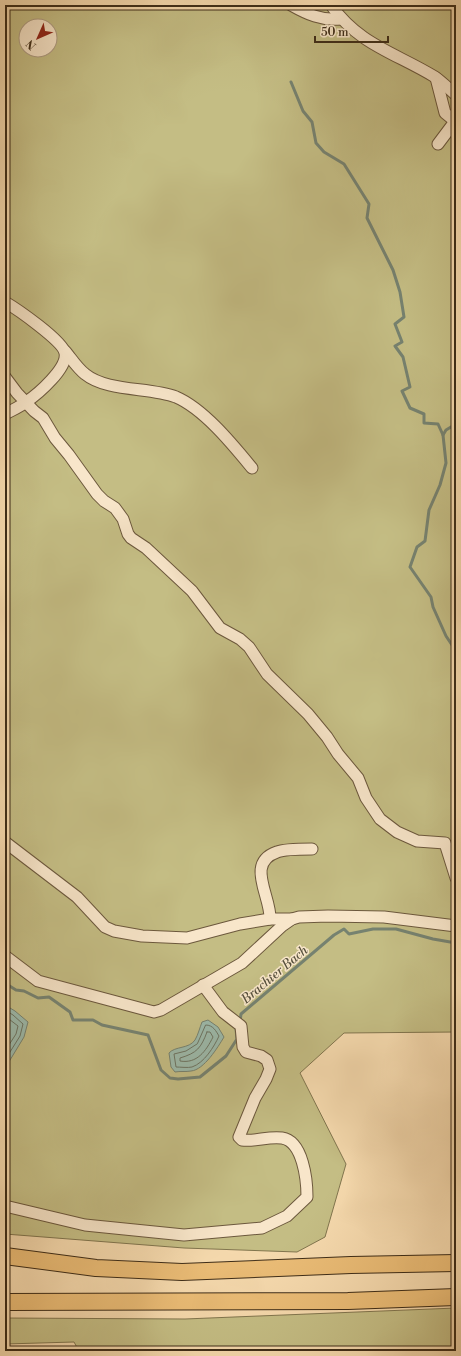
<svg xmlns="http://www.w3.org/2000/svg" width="461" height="1356" font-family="'Libre Bodoni',serif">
  <rect width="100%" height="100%" fill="#f5d9ad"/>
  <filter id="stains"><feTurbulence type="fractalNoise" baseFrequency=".005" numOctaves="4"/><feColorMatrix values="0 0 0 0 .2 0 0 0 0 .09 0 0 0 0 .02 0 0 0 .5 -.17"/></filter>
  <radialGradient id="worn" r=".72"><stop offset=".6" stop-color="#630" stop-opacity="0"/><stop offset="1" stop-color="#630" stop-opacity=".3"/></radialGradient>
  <g fill="#c4bd84" stroke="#81754e" fill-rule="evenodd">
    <path d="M5,5H456V1032L344,1033L300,1073L346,1164L325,1237L297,1252L184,1248L5,1234ZM26,26H50V50H26Z"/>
    <path d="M456,1308V1351H79L74,1342L5,1344V1318L185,1319Z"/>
  </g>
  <g fill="#9cbaab" stroke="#768270">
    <path d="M5,1005L15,1011L28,1022L24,1037L7,1065H5Z"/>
    <path d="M208,1020L218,1027L224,1037C218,1047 204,1070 191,1071C186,1072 180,1071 175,1072L171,1067L169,1053C175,1046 189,1049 195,1040C198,1035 200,1027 202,1022Z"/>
  </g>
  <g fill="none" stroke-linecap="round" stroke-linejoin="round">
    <g stroke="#6d7462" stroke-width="1">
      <path d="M5,1010L13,1015L23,1024L20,1036L5,1060"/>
      <path d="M5,1016L18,1026L16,1034L5,1051"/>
      <path d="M206,1025C213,1025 216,1031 219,1036C214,1047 204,1063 192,1067C188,1068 180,1067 176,1067L174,1054L186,1051L197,1044Z"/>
      <path d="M207,1032H210L213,1037C206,1051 197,1064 180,1061V1058C197,1053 201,1048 207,1032Z"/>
    </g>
    <g stroke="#768270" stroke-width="3">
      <path d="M291,82L303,111L312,122L316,143L324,152L344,164L369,204L367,218L393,270L400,292L404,317L395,324L402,342L395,346L403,357L410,387L402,391L410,408L424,414V423L438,424L443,435L446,463L440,485L429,510L425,541L417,547L410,567L431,597L433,607L446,636L456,651"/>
      <path d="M443,435L446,430L456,424"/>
      <path d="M456,658L454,681L456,685"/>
      <path d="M5,986L8,985L16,990L24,991L38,998L49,997L70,1012L73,1020H93L102,1025L148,1035L161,1070L170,1078L178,1079L200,1077L226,1056L237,1039L236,1029L237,1027"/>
      <path d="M240,1022L241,1014L334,935L344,929L349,934L373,929H396L433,939L456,943"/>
    </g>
    <defs>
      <g id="minor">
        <path d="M291,5C307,14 322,21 341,19"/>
        <path d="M331,5C359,45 396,53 435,77C442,82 449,89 456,95"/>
        <path d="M436,78L445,113L456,122"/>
        <path d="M438,144L456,120"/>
        <path d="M5,302C17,309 63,341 65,353C68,368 38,394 26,402C20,407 12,410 5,414"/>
        <path d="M65,351C71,358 77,368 85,374C107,392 150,387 176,397C204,409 233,445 252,468"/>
        <path d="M5,377L17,393L34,411L43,418L55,438L69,455L97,494L104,501L115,508L123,519L128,534L131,538L146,548L192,591L220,628L240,639L249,647L267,674L308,714L327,737L338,754L358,778L366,798L380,819L397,832L417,841L445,843L456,878"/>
        <path d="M5,842L77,897L105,927L114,931L142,936L187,938L240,924L270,919H292"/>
        <path d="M270,919C271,896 245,863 277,852C284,849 303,849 312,849"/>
        <path d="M5,956L38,981L154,1012L161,1010L242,963L282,926L292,919L299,917L328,916L384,917L456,926"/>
        <path d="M5,1206L85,1225L184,1235L262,1228L287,1216L307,1197C307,1180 303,1141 282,1138C268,1136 255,1142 242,1140L239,1137L255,1098L266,1079L270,1069L267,1060L261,1056L246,1052L243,1047L241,1026L223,1012L203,985"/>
      </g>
      <g id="highway">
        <path d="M5,1256L96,1268L182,1272L351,1265L456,1263"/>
        <path d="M5,1302L348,1301L456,1297"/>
      </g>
    </defs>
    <use href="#minor" stroke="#6c583d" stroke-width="13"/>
    <use href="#highway" stroke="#3e2d18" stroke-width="18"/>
    <use href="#minor" stroke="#f8e6ca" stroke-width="11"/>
    <use href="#highway" stroke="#eabc76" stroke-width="16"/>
  </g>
  <g text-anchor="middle" stroke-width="3" stroke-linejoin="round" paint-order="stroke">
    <g font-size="13" font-style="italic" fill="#56503d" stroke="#f8e6ca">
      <text transform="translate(274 974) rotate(-40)" y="5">Brachter Bach</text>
    </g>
  </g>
  <rect width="461" height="1356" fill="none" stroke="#f5d9ad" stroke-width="20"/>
  <rect x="6" y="6" width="449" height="1344" fill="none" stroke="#3e2d18" stroke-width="2"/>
  <rect x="10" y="10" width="441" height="1336" fill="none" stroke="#3e2d18"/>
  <g transform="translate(38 38) rotate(225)"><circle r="19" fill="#f8e6ca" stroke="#ae9c83"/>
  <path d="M0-3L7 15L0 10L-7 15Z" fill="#8f2418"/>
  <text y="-6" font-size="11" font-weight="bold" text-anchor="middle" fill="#3e2d18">N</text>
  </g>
  <path d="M315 36v6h73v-6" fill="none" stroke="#3e2d18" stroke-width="2"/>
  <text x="321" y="36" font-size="12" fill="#3e2d18" stroke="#f8e6ca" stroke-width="3" paint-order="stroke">50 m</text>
  <rect width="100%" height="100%" filter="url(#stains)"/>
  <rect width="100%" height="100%" fill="url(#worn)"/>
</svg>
